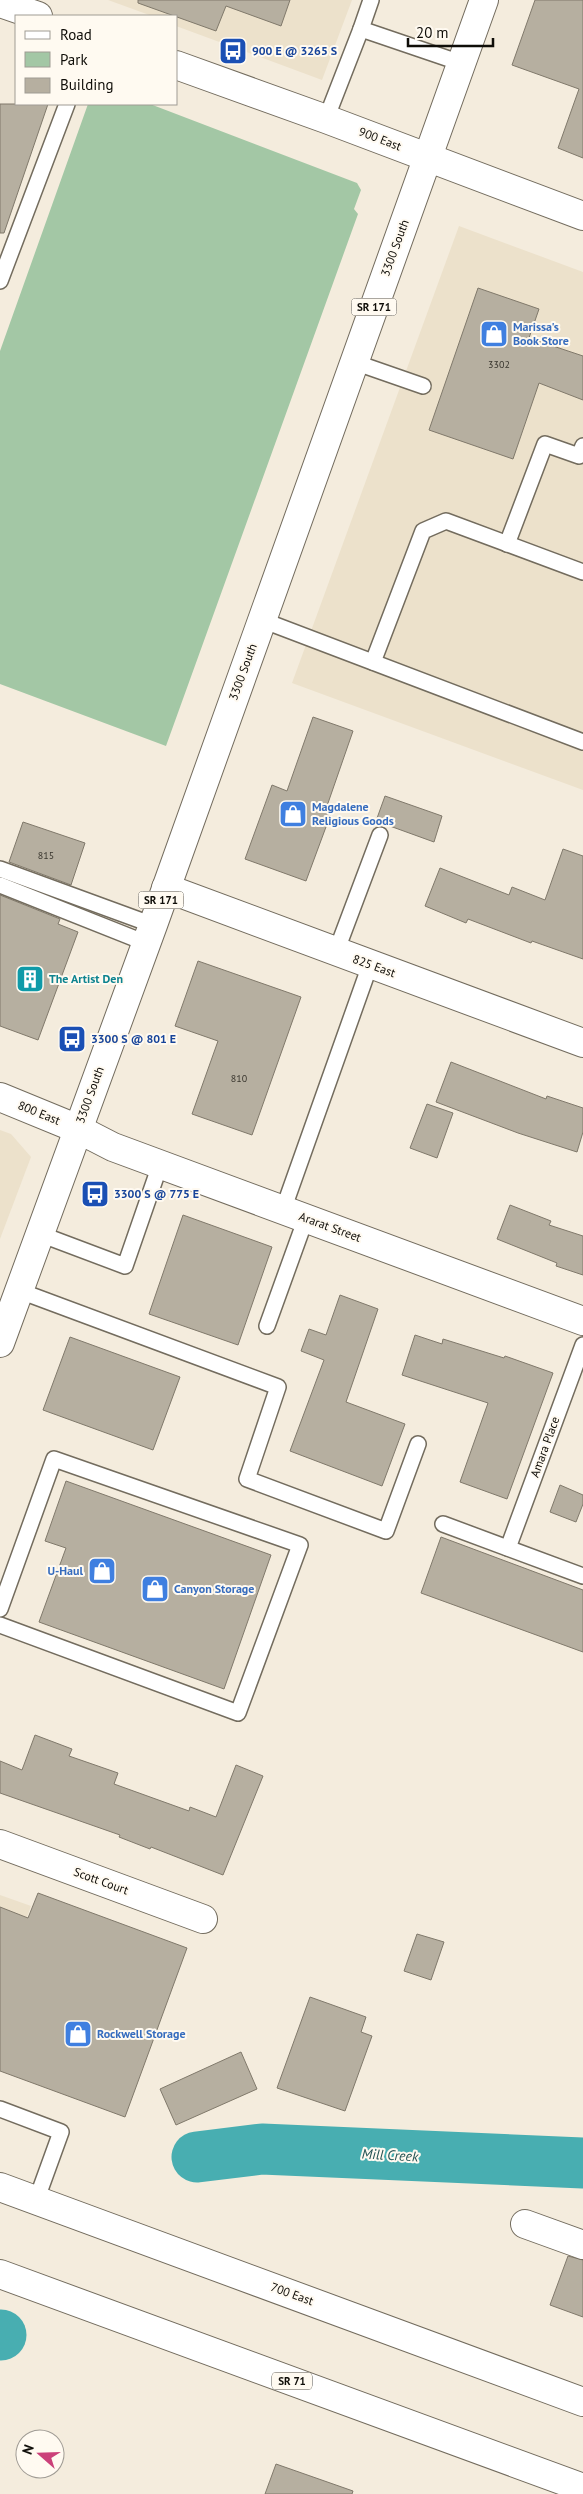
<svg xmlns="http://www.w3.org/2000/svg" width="583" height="2494" font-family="'PT Sans',sans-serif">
  <rect width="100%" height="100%" fill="#f4ecdd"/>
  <g fill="#ece1cb">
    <path d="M108,0H352L322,80L176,26V16H152Z"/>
    <path d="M459,226L583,272V790L292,683Z"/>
    <path d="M0,1130L11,1134L31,1157L0,1239Z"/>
    <path d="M0,1895L31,1906L0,1991Z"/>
  </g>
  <path fill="#a3c7a5" d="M88,104H150L357,183L361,190L354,209L358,214L166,746L0,684V351Z"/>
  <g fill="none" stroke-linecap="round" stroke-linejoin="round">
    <g stroke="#48aeb1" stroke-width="51">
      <path d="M197,2157L262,2149L583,2163"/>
      <path d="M0,2335H1"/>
    </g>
  </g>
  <g fill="#b6afa0" stroke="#80796b">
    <path d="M138,0H290L281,26L226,6L216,31L138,3Z"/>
    <path d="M535,0H583V158L558,148L579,89L512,65Z"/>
    <path d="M0,104H48L4,233H0Z"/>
    <path d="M478,288L539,309L529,338L583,356V400L539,383L513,459L429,430Z"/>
    <path d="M313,717L353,731L327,806L333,808L306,881L245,859L272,785L287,791Z"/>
    <path d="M385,796L442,816L434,842L376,821Z"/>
    <path d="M23,822L85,843L71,885L9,862Z"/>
    <path d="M563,849L583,856V959L532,941L531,943L468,919L466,923L425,906L440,868L509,895L512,887L545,900Z"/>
    <path d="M0,895L60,919L58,924L78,932L38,1040L0,1026Z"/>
    <path d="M198,961L301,997L252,1135L192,1114L218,1041L175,1026Z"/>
    <path d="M451,1062L546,1099L547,1096L583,1108V1132L577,1152L518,1133L436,1102Z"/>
    <path d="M427,1104L453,1113L437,1158L410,1148Z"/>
    <path d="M510,1205L551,1221L549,1225L583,1236V1275L556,1266L557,1263L497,1239Z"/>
    <path d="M183,1215L272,1247L238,1345L149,1314Z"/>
    <path d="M340,1295L378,1309L346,1402L405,1424L382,1486L290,1451L324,1360L301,1351L309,1329L326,1335Z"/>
    <path d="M415,1335L442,1344L443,1339L504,1358L505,1356L553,1373L507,1499L460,1482L488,1403L402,1375Z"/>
    <path d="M70,1337L180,1377L153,1450L43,1410Z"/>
    <path d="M66,1481L271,1555L224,1689L39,1622L66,1548L45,1541Z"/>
    <path d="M560,1485L583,1495V1504L576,1522L550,1512Z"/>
    <path d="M441,1537L583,1590V1652L421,1593Z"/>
    <path d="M35,1735L72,1749L69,1756L118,1773L114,1784L189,1811L190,1807L216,1817L236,1765L263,1776L223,1875L151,1847L150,1849L119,1837L120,1835L0,1793V1761L22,1770Z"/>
    <path d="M38,1893L187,1948L125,2117L0,2071V1907L28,1918Z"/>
    <path d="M417,1934L444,1942L431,1980L404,1971Z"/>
    <path d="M310,1997L366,2017L361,2032L372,2036L345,2111L277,2088Z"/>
    <path d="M241,2052L257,2089L176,2125L160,2089Z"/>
    <path d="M568,2256L583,2260V2317L550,2305Z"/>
    <path d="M276,2464L353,2491L352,2494H265Z"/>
  </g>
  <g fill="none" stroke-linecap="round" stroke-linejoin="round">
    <defs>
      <g id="lane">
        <path d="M371,0L361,29L461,63"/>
        <path d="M326,119L361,29"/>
        <path d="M0,281L67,104"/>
        <path d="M354,362L423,386"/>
        <path d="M507,544L545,444L579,456L583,446"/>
        <path d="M262,620L583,742"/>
        <path d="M373,662L423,531L446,521L583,572"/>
        <path d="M0,869L153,925"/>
        <path d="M0,885L146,943"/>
        <path d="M336,952L380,835"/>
        <path d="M283,1210L370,965"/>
        <path d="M40,1234L125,1266L160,1165"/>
        <path d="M20,1291L278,1387L247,1479L386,1531L418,1444"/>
        <path d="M267,1326L306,1218"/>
        <path d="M443,1524L583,1576"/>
        <path d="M508,1548L583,1345"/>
        <path d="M0,1609L54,1459L300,1545L238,1713L0,1625"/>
        <path d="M0,2109L61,2132L36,2201"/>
      </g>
      <g id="street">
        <path d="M166,888L583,1043"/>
        <path d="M0,1097L78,1129L113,1147L583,1321"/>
        <path d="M0,1844L203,1919"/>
        <path d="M525,2224L583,2245"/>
      </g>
      <g id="secondary">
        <path d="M0,3L38,16"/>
        <path d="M176,65L326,119L583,216"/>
      </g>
      <g id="primary">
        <path d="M0,1343L153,925L484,0"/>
        <path d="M0,2187L583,2402"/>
        <path d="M0,2274L583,2488"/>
      </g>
    </defs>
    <use href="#lane" stroke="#736c5e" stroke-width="18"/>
    <use href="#street" stroke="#736c5e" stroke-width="30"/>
    <use href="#secondary" stroke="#736c5e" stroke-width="30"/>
    <use href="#primary" stroke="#736c5e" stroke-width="30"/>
    <use href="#lane" stroke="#fff" stroke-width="15"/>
    <use href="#street" stroke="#fff" stroke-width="28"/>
    <use href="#secondary" stroke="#fff" stroke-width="28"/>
    <use href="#primary" stroke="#fff" stroke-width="28"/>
  </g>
  <defs>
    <symbol id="bus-square" viewBox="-11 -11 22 22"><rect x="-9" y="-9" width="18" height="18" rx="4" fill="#1a4fb4" stroke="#fffaf1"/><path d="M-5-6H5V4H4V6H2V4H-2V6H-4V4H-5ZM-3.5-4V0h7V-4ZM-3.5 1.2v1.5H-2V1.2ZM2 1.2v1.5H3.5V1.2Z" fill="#fff"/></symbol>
    <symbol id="shop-square" viewBox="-11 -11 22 22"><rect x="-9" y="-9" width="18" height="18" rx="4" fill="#3f7fe0" stroke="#fffaf1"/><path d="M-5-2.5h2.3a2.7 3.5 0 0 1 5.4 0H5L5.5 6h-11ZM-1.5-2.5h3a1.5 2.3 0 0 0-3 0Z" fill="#fff"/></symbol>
    <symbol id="building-square" viewBox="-11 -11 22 22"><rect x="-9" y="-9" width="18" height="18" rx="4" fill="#0f9aa8" stroke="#fffaf1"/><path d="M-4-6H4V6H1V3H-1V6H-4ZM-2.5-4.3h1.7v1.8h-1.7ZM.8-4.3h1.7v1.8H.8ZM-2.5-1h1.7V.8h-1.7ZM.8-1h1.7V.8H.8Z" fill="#fff"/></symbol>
  </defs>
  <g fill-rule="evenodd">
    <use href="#bus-square" x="217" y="35" width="32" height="32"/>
    <use href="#shop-square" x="478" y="318" width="32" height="32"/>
    <use href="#shop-square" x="277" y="798" width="32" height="32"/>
    <use href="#building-square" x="14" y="963" width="32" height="32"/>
    <use href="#bus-square" x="56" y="1023" width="32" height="32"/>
    <use href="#bus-square" x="79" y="1178" width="32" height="32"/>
    <use href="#shop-square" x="86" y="1555" width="32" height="32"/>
    <use href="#shop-square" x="139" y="1573" width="32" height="32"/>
    <use href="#shop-square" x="62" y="2018" width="32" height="32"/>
  </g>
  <g text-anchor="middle" stroke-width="4" stroke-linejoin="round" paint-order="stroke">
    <g font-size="10" fill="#39362e">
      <text x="499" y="368">3302</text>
      <text x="46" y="859">815</text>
      <text x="239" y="1082">810</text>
    </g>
    <g fill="#fffaf1" stroke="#57544e" stroke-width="1">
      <rect x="351.5" y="298.5" width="45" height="17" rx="4"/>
      <rect x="138.5" y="891.5" width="45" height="17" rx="4"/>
      <rect x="272" y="2372.5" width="40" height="17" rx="4"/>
    </g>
    <g font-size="11" font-weight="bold" fill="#0f0d08">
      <text x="374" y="311">SR 171</text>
      <text x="161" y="904">SR 171</text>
      <text x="292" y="2385">SR 71</text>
    </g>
    <g font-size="12" font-weight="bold" fill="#164399" stroke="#fffaf1" text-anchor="start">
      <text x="252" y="55">900 E @ 3265 S</text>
      <text x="91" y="1043">3300 S @ 801 E</text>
      <text x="114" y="1198">3300 S @ 775 E</text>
    </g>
    <g font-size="12" fill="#0f0d08" stroke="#fffaf1">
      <text transform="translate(380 139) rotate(21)" y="4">900 East</text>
      <text transform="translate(395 248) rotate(-70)" y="4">3300 South</text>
      <text transform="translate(243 672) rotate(-70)" y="4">3300 South</text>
      <text transform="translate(374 966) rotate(20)" y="4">825 East</text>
      <text transform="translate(90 1095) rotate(-70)" y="4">3300 South</text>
      <text transform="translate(39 1113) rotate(22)" y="4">800 East</text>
      <text transform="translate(330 1227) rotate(20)" y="4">Ararat Street</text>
      <text transform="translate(545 1447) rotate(-70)" y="4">Amara Place</text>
      <text transform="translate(101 1881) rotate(20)" y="4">Scott Court</text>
      <text transform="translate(292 2294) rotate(20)" y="4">700 East</text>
    </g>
    <g font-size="12" font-weight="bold" fill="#366cbe" stroke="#fffaf1" text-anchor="start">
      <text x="513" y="331">Marissa's<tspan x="513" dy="14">Book Store</tspan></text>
      <text x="312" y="811">Magdalene<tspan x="312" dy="14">Religious Goods</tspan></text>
      <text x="83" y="1575" text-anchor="end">U-Haul</text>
      <text x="174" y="1593">Canyon Storage</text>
      <text x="97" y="2038">Rockwell Storage</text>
    </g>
    <g font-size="12" font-weight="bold" fill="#0d838f" stroke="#fffaf1" text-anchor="start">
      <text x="49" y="983">The Artist Den</text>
    </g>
    <g font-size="14" font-style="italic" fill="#245253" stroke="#fffaf1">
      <text transform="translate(390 2155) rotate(3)" y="5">Mill Creek</text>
    </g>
  </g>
  <rect x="15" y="15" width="162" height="90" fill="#fffaf1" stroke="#9f9b94"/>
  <rect x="25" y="31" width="25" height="8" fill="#ffffff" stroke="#9f9b94"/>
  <text x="60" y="40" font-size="15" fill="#0f0d08">Road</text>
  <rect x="25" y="52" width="25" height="15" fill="#a3c7a5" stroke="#9f9b94"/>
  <text x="60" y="65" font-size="15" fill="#0f0d08">Park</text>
  <rect x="25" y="78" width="25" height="15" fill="#b6afa0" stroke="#9f9b94"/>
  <text x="60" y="90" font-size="15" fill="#0f0d08">Building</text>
  <g transform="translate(40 2454) rotate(290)"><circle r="24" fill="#fffaf1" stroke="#9f9b94"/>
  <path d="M0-4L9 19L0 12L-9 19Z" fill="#cb417a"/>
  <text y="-8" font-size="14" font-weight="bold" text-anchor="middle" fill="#0f0d08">N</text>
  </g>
  <path d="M408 38v8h85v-8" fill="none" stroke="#0f0d08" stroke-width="2.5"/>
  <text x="416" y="38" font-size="15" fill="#0f0d08" stroke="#fffaf1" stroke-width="4" paint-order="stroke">20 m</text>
</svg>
